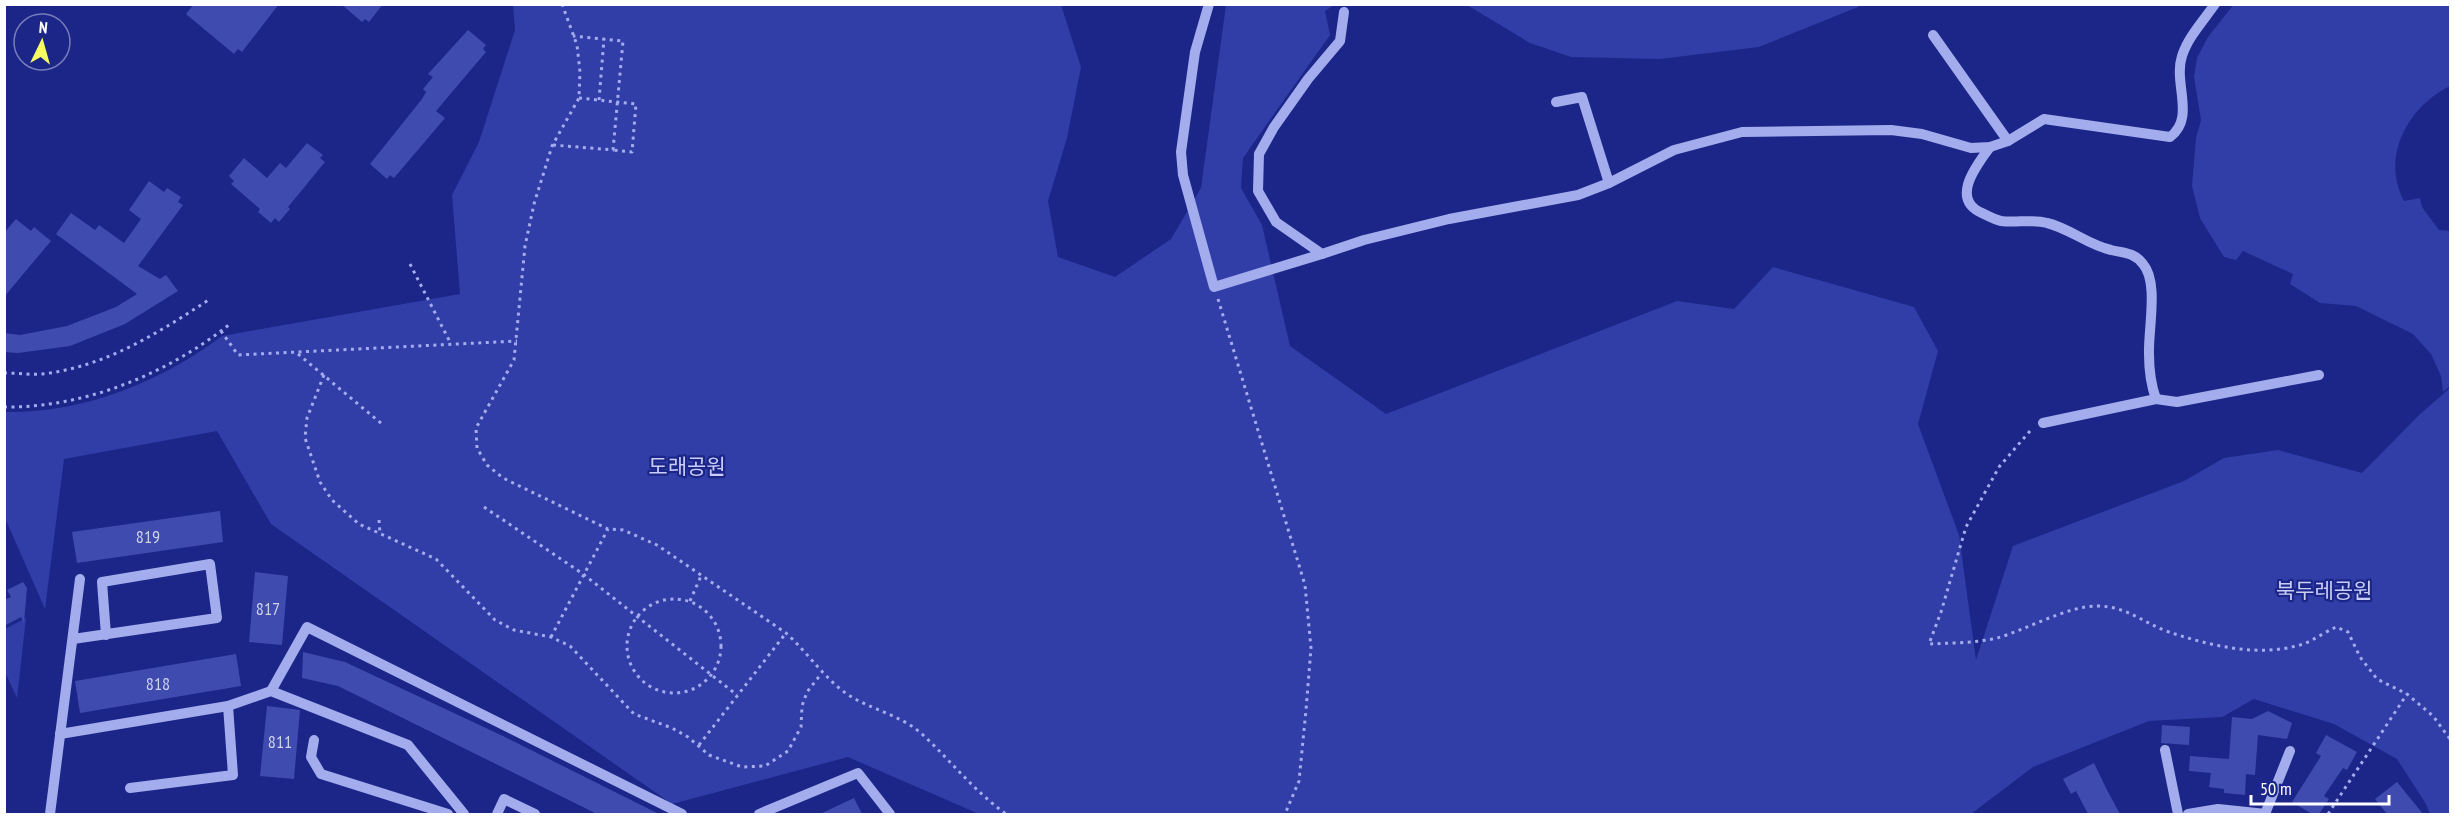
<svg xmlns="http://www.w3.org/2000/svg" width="2455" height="819" font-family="'PT Sans Narrow','Noto Sans KR',sans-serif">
  <rect width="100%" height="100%" fill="#1b2688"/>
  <g fill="#313ea8">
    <path d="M2234,4L2450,5V86C2409,106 2380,156 2404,201L2420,198L2422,207L2439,230L2450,231V386L2443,392L2441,376L2431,354L2413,334L2356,306L2320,303L2290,284L2293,274L2243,251L2236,260L2224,257L2200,218L2192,186L2196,138L2201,120L2194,77L2197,58L2208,37Z"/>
    <path d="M513,5H1061L1081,67L1067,138L1048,201L1058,257L1115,277L1171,239L1201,188L1226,5H1334L1325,11L1330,35L1243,158L1241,188L1262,225L1290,346L1386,414L1677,301L1734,309L1773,267L1914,307L1938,351L1918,424L1959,535L1976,660L2013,546L2184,481L2224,458L2278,450L2362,473L2419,415L2450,388V814H2430L2426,804L2397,759L2334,724L2254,699L2222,717L2149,721L2033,767L1971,814H979L848,757L672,804L271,524L217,431L64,459L45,609L5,518L4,412C84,413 159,383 222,336L460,294L452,195L479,142L515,30Z"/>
    <path d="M1467,5L1858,4V7L1759,47L1660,59L1571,57L1530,43Z"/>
    <path d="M26,618L17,698L5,672V629Z"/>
  </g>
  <g fill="#3f4baf">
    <path d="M194,4H279L242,52L238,49L234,54L186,14Z"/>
    <path d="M341,4H383L369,22L365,19L362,22Z"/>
    <path d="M468,30L486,45L483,49L486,52L436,111L445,118L394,178L390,175L387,179L370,164L422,99L426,92L423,89L433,77L428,74Z"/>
    <path d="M307,143L323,155L320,158L325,162L288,207L290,209L279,222L275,218L271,223L258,212L260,209L231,184L234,181L229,176L244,158L267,178L280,163L286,168Z"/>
    <path d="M149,181L164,192L167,188L181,197L178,202L183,205L138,266L160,279L166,275L178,291L125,324L70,346L18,353L4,352V333L20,335L67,326L116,307L137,294L56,234L71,213L95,230L99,225L124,243L141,219L129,210Z"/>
    <path d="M16,219L31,231L34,227L51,241L4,297V233Z"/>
    <path d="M220,511L223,542L77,563L72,532Z"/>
    <path d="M255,572L288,576L282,645L249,642Z"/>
    <path d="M23,582L27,588L24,623L21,617L4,626V600L11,597L7,590Z"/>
    <path d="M303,652L345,662L503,736L659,814H597L338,686L302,678Z"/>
    <path d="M236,654L241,686L80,713L75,681Z"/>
    <path d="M267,706L300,710L294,779L260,776Z"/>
    <path d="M2268,711L2292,723L2287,739L2258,735L2255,775L2246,774L2245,795L2224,793V789L2209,787L2211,773L2189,771L2190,756L2229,759L2232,717L2252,719Z"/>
    <path d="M2162,725L2190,727L2189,745L2161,743Z"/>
    <path d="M2326,735L2357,752L2347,770L2343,768L2324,796L2329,799L2319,814H2312L2292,802L2321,756L2316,753Z"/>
    <path d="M2094,763L2107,790L2120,814H2088L2076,791L2071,794L2063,779Z"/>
    <path d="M2397,782L2423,814H2387L2375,799Z"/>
    <path d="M854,798L862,814H820Z"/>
  </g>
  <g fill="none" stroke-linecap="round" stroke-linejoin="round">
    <g stroke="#a3acec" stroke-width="3" stroke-dasharray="3 4.5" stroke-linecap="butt">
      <path d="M562,4L577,45L580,72L579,98L552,146L534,204L525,246L514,360L476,428L477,448L487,465L503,478L608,529L623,530L657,545L786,633C808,653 823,677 847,694C871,710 902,715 923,735C952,762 974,791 1006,814"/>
      <path d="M579,98L636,104L632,152L613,150"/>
      <path d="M599,100L604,39"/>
      <path d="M553,145L613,150L623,41L573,36"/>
      <path d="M410,264L451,344"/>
      <path d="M1218,299L1305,585L1311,648L1306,710L1299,781L1285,814"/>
      <path d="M221,331L238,355L517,341"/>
      <path d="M298,354L382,424"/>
      <path d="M4,373C17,373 30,375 42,374C105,367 158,333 210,299"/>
      <path d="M324,375L307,418L305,438L320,482L332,500L359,524L436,559L495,620L514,630L551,637L570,646L634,714L672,728L688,737L709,755L742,767L765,766L788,751L801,727L802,706L807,692L821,674"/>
      <path d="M4,407C85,408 167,374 230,324"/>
      <path d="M2030,431L1999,467L1966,527L1941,612L1929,644C1951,643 1975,643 1997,638C2026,630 2067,606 2097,606C2127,606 2143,623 2169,632C2211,646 2260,658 2303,644C2314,640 2325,632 2336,627L2348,632L2360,657L2377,679L2407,694L2433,716L2450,739"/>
      <path d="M484,507L583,574L737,695"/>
      <path d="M379,520L380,534"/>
      <circle cx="674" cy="646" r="47"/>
      <path d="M690,601L701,576"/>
      <path d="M551,637L608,529"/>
      <path d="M699,745L786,633"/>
      <path d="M2328,814L2407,694"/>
    </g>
    <g stroke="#a3acec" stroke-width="10">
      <path d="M1209,4L1195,52L1181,152L1183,175L1214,287L1322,254"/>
      <path d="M1344,12L1340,41L1308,79L1274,127L1259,154L1258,191L1276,222L1322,254L1364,240L1449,219L1578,195L1609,183L1674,150L1742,132L1891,130L1922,134L1971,148L1990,147L2008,141L2044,119L2170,137C2196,118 2173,83 2182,56C2188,37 2204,20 2215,4"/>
      <path d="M1933,35L2008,141"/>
      <path d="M1556,102L1582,97L1609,183"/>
      <path d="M1990,147C1976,166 1949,200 1984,214C1990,217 1996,220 2001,221C2016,223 2032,219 2047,223C2069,228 2088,245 2111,250C2123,253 2134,252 2143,264C2159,282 2148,330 2149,354C2149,369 2151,385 2156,399"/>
      <path d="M2043,423L2156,399L2177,402L2319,375"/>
      <path d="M73,639L217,618L210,564L102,582L106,635"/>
      <path d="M271,691L307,627L682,814"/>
      <path d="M60,734L228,706L271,691L408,745L464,814"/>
      <path d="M314,740L311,757L321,774L448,814"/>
      <path d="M2165,750L2178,814"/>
      <path d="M130,788L233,775L228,706"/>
      <path d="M50,814L80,579"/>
      <path d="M497,814L504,799L535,814"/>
      <path d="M759,814L858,773L890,814"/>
      <path d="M2188,814L2218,809L2266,814"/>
      <path d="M2265,814L2290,751"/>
    </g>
  </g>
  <g text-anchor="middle" stroke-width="4.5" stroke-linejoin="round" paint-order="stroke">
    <g font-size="18" fill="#cfd2eb">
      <text x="148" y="543">819</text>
      <text x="268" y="615">817</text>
      <text x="158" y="690">818</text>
      <text x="280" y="748">811</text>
    </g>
    <g font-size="21" fill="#c9cef9" stroke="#1b2688">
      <text x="687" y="474">도래공원</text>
      <text x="2324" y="598">북두레공원</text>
    </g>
  </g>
  <rect width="2455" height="819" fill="none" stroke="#ffffff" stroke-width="12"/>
  <g transform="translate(42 42) rotate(5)"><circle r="28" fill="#1b2688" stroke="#767db8" stroke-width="1.5"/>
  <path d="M0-4.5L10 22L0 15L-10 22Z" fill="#f6fe60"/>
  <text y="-9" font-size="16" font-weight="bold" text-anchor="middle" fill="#ffffff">N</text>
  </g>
  <path d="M2251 795v9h138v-9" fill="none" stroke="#ffffff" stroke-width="3"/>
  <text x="2260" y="795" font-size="18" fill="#ffffff" stroke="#1b2688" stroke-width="4.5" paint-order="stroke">50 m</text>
</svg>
